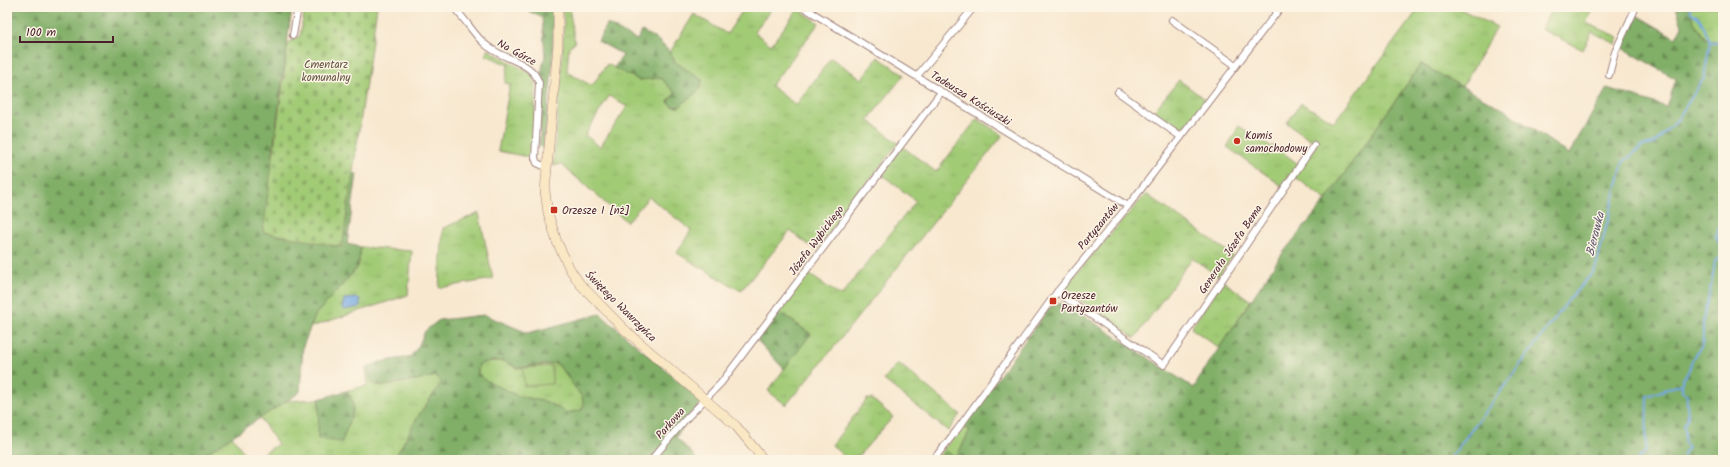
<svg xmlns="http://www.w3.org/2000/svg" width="1730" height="467" font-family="Kalam,sans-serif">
  <defs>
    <pattern id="grass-tufts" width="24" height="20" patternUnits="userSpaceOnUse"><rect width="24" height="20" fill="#a2cb76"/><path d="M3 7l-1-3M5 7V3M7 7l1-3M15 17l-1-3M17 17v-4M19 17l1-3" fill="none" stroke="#8dae66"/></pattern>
    <pattern id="forest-firs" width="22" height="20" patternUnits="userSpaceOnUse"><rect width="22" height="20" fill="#81af67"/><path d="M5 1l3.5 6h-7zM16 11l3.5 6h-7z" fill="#6c8e55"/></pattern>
    <pattern id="cemetery-stones" width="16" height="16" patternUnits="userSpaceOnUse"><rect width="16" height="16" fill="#a2cb76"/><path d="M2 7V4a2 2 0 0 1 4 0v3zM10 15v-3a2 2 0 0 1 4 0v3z" fill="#8dae66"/></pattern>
  </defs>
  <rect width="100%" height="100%" fill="#fcf5e5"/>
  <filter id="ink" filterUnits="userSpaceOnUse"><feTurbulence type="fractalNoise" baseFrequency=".025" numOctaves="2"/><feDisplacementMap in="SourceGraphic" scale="8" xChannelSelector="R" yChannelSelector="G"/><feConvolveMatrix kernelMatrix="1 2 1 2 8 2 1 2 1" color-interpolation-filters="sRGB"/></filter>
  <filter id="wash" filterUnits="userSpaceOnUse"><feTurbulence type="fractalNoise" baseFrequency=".012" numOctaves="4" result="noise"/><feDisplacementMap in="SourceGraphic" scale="16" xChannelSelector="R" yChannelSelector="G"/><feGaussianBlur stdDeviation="0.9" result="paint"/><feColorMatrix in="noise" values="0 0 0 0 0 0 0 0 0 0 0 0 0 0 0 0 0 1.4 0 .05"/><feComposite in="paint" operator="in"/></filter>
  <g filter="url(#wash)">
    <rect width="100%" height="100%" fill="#f8e8d0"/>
    <g fill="url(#grass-tufts)" stroke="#767550" fill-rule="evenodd">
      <path d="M562,7H569L575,43L569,46L567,72L592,86L607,64L639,80L661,78L675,93L668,101L671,106L679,107L700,89L702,80L675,62L670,52L694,14L727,34L745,7L751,9L753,7H773L754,32L771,45L798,9L819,23L771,86L796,105L831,58L862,79L878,57L904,75L868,120L898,143L816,250L790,231L741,291L677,253L691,230L649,197L627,222L561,164L553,166L561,77L564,23ZM609,96L627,107L600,147L585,135Z"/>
      <path d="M1418,7H1456L1497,27L1462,87L1421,64L1326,200L1294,176L1317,144L1287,123L1301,103L1334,122L1417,11Z"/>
      <path d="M1553,7H1593L1586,23L1619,37L1616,44L1592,32L1583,50L1541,29Z"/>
      <path d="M1689,7H1718L1723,15V44L1705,38L1694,22Z"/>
      <path d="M487,49L533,75L536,85L533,158L498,151L510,84L505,83L508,65L486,55Z"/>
      <path d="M1179,80L1206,100L1182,131L1153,112Z"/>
      <path d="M977,119L1003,135L822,362L786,405L768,391L810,334L778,311L807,273L841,296L916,201L881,174L903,147L936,172Z"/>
      <path d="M1239,126L1271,147L1273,145L1298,164L1282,186L1227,147Z"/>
      <path d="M1146,194L1233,255L1218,276L1192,258L1135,338L1067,291L1066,285Z"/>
      <path d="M479,213L493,279L439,288L443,228Z"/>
      <path d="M361,247L412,251L408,295L311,327L316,314L358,267Z"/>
      <path d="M1223,281L1251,301L1219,348L1191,328Z"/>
      <path d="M491,361H505L517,368L557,363L582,397L584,405L581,410L567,413L547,402L518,396L485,380L478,373L479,364Z"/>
      <path d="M898,363L960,414L948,431L884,380Z"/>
      <path d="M366,368L373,384L383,386L437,376L441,384L420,413L394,460H253L278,444L260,418L286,401L319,399L318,439L353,401L346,391L368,385Z"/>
      <path d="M867,399H872L893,417L855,460H847L832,445Z"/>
      <path d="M962,426L970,430L956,458L946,451L938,460H935Z"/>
      <path d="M232,436L249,460H196Z"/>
    </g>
    <g fill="url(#forest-firs)" stroke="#666749" fill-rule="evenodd">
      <path d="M7,7H110L116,10L119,7H292L272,159L357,174L347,244L361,247L358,267L316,314L303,346L300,392L196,460H7Z"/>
      <path d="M518,7H553V59L544,149L539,146L543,84L541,73L545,56L542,17Z"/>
      <path d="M1676,7H1689L1694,22L1705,38L1723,44V460H938L946,451L956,458L970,430L962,426L1050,307L1061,303L1083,315L1194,388L1203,372L1282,254L1326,200L1421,64L1503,109L1569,154L1607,88L1667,107L1676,79L1621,47L1638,16L1676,38L1682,26Z"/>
      <path d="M607,24L637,40L642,31L659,41L670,52L675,62L702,80L700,89L679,107L671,106L668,101L675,93L661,78L639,80L614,68L623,55L598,41Z"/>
      <path d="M778,311L811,334L784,369L757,340Z"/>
      <path d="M600,314L702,401L676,437L698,460H394L420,413L441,384L437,376L383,386L373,384L366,368L380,362L410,357L418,347L425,331L439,320L485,315L528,333ZM491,361H505L517,368L557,363L582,397L584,405L581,410L567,413L547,402L518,396L485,380L478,373L479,364Z"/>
      <path d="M346,391L353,401V411L342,442L318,439L319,399Z"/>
    </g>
    <path fill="url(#cemetery-stones)" stroke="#767550" d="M305,7H377L342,247L263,232L288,43L300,36Z"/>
    <path fill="#a2cb76" stroke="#767550" d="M552,366V384L524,386L523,368Z"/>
    <path fill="#74a8e1" stroke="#5f6486" d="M357,298L360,299V307L345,310L342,308L344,299Z"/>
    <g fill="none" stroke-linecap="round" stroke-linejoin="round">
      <g stroke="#74a8e1" stroke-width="2">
        <path d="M1710,41L1723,45"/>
        <path d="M1449,460L1570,298L1595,270L1623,162L1643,146L1654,144L1677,120L1704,78L1710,41L1700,19L1691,12L1690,7"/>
        <path d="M1637,460L1646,451L1647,396L1682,384"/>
        <path d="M1684,460L1683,454L1688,447L1684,441C1687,433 1684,432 1684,425C1685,422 1688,420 1688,416C1688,409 1686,402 1687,395L1682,391V379C1689,373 1690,368 1692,360C1693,355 1700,351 1702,345C1704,335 1702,321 1704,314C1709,296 1713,280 1715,261L1722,257L1723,251L1716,236L1723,215"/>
      </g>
    </g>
  </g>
  <g filter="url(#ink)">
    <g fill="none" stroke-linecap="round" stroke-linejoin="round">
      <defs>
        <g id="street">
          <path d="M453,7C467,20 476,40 493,50C508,60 533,63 539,83L535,158L537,163L546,167"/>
          <path d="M803,7L1128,206"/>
          <path d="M7,10L12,7"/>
          <path d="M1172,20L1235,65"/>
          <path d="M293,35L298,7"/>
          <path d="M1609,75L1615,52L1636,7"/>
          <path d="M917,76L974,7"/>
          <path d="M1118,92L1181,137"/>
          <path d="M1057,292L1164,365L1314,145"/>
          <path d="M651,460L684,421L721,383L941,92"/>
          <path d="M933,460L957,430L1057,292L1128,206L1281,7"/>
        </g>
        <path id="secondary" d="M558,7V45L545,191L548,213L557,242L570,269L580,284L625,330L736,426L764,460"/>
      </defs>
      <use href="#street" stroke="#a1847e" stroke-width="8"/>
      <use href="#secondary" stroke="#a1847e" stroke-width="10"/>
      <use href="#street" stroke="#fff" stroke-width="6"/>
      <use href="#secondary" stroke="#fae7c3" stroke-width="9"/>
      <path stroke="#4a1f2b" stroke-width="2" stroke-dasharray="6 3" stroke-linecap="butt" d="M1722,7L1723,9"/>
    </g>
  </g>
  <g fill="#c8321e" stroke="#fcf5e5" stroke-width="1.5">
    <circle cx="1237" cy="141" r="4"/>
    <rect x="550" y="206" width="8" height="8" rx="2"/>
    <rect x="1049" y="297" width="8" height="8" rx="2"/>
  </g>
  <g text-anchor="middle" stroke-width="3" stroke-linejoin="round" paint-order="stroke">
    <g font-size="11" fill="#4a1f2b" stroke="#fcf5e5">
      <text transform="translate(517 52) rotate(29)" y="4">Na Górce</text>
      <text transform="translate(971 98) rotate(32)" y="4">Tadeusza Kościuszki</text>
      <text transform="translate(1098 226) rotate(-50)" y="4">Partyzantów</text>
      <text transform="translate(816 240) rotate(-53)" y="4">Józefa Wybickiego</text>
      <text transform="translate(1230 249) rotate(-56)" y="4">Generała Józefa Bema</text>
      <text transform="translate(621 306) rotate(45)" y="4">Świętego Wawrzyńca</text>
      <text transform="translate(670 423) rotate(-48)" y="4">Parkowa</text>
    </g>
    <g font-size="11" fill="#645342" stroke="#fcf5e5">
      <text x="326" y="68">Cmentarz<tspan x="326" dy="13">komunalny</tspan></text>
    </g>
    <g font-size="11" fill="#4a1f2b" stroke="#fcf5e5" text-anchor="start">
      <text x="1245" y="139">Komis<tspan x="1245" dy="13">samochodowy</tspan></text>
      <text x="562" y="214">Orzesze I [nż]</text>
      <text x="1061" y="299">Orzesze<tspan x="1061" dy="13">Partyzantów</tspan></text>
    </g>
    <g font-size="12" font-style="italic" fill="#594f6b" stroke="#fcf5e5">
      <text transform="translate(1595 234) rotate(-76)" y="4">Bierawka</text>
    </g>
  </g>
  <rect width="1730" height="467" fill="none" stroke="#fcf5e5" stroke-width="24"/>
  <path d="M20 36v6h93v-6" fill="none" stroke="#4a1f2b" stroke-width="2"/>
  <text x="26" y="36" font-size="12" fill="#4a1f2b" stroke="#fcf5e5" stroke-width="3" paint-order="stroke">100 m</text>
</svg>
